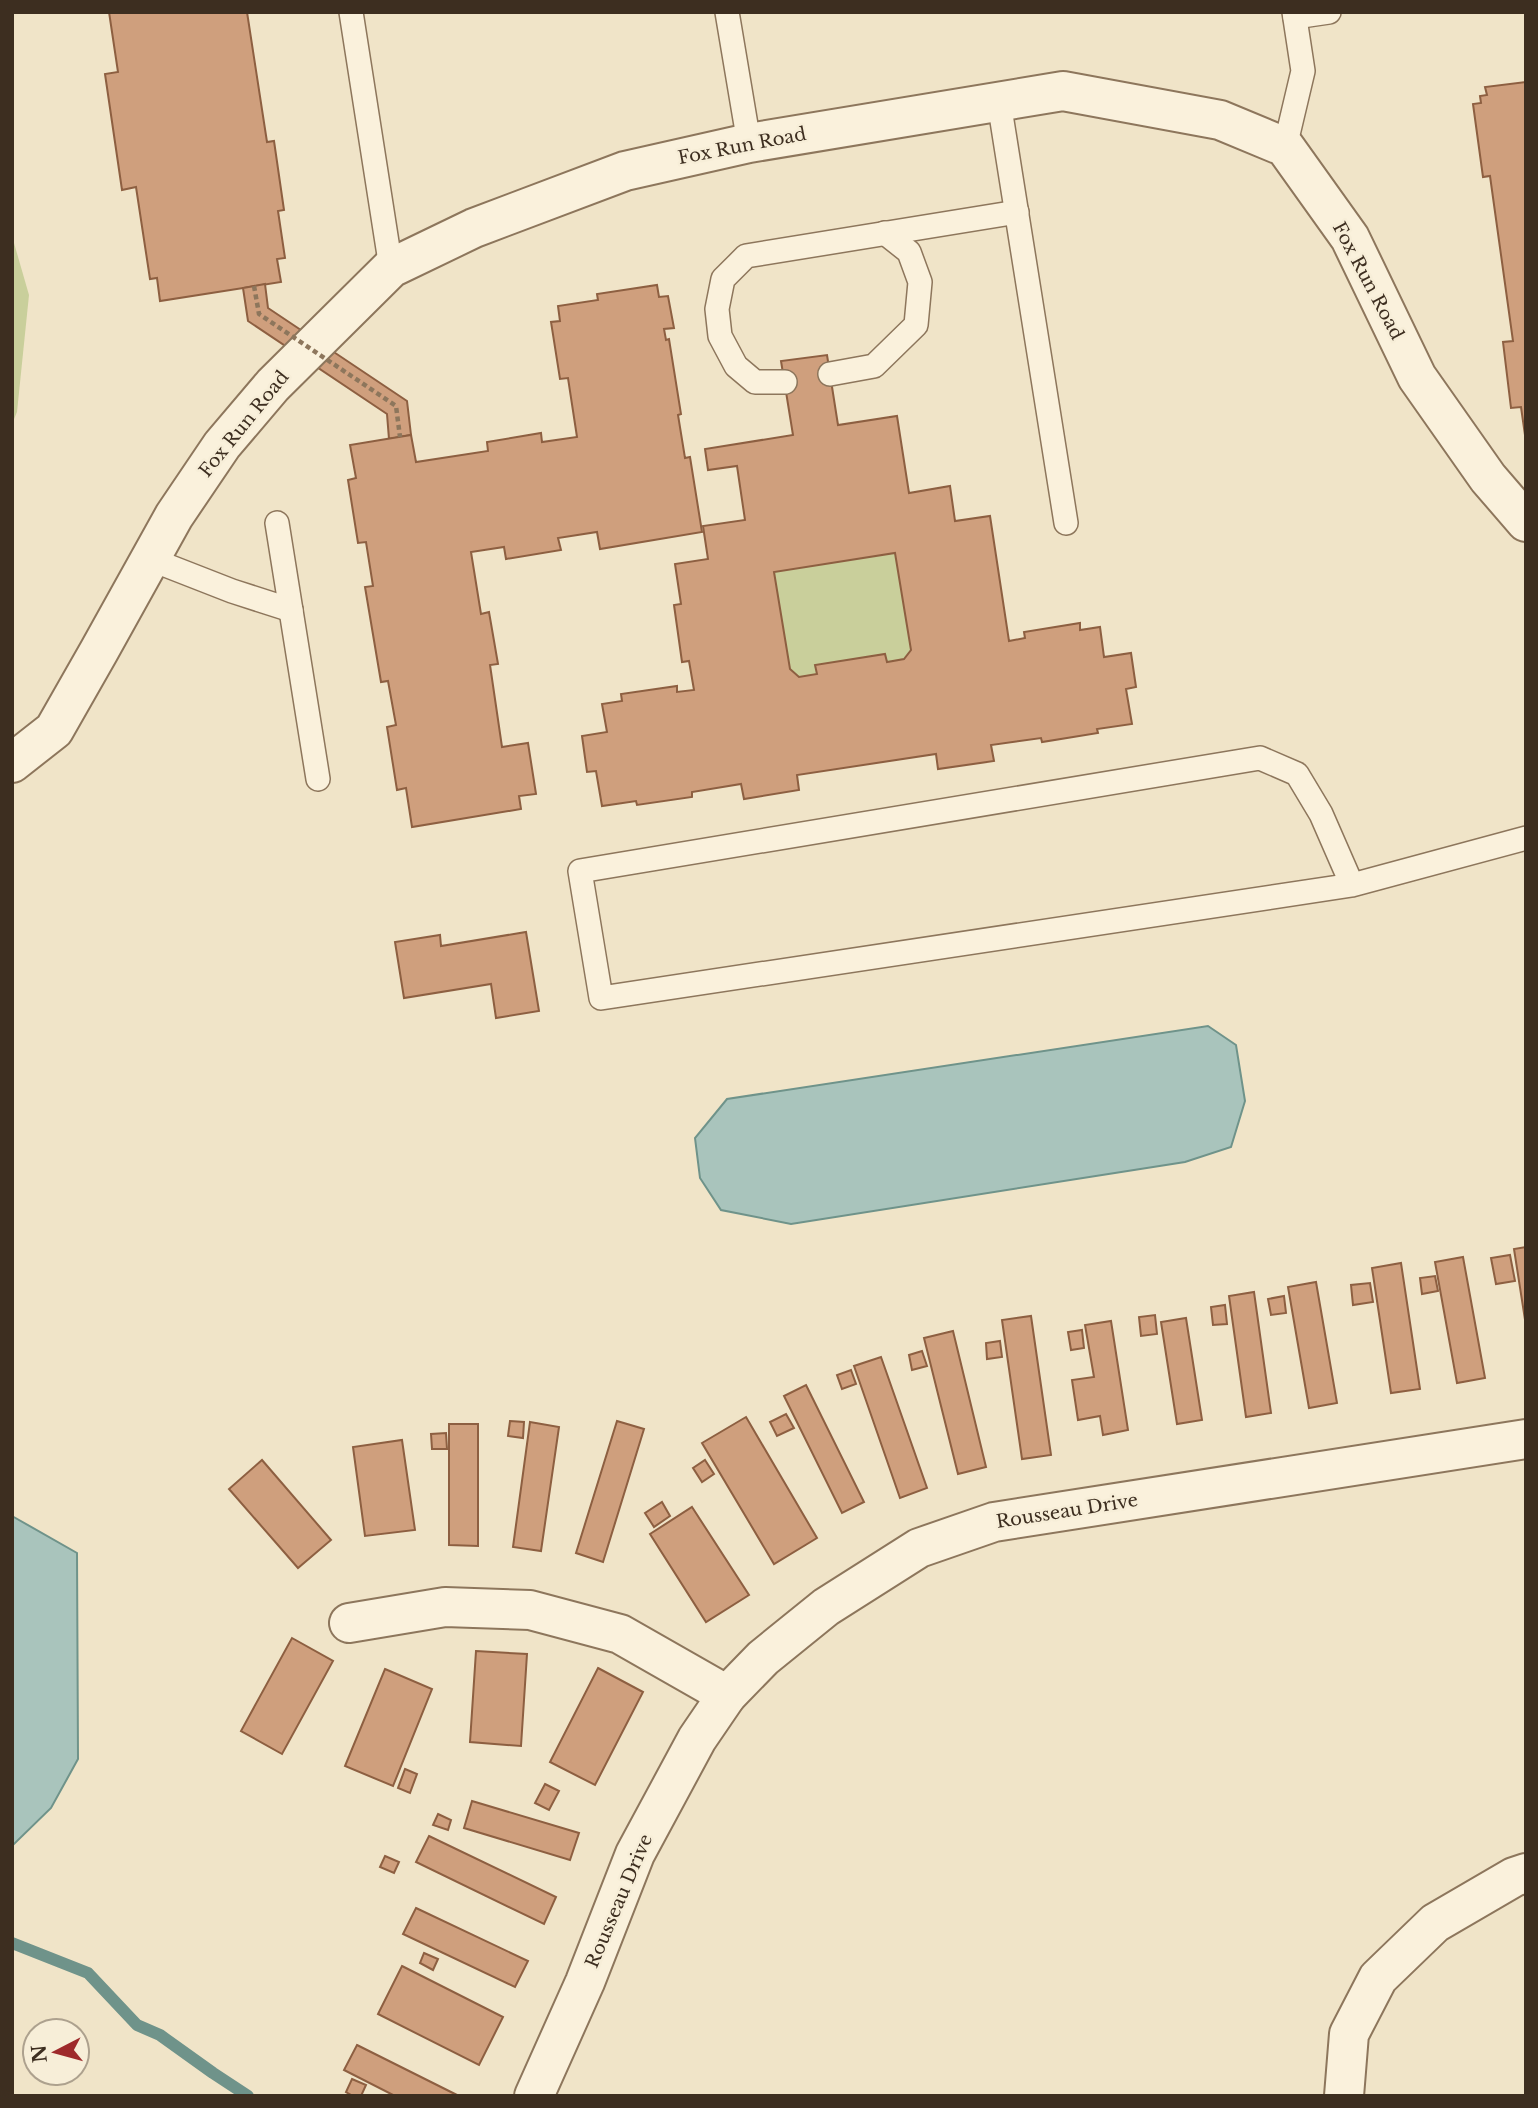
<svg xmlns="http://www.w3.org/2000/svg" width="1538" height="2108" font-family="'Libre Baskerville',serif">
  <rect width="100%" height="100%" fill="#f0e4c8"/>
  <g fill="#c9cf9b">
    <path d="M12,236L29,295L17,412L12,424Z"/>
    <path d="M895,553L911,650L904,659L887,662L885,654L815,666L817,674L799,677L790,669L774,572Z"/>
  </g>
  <g fill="#a9c4bc" stroke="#6f938a" stroke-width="2">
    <path d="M1208,1026L1236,1045L1245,1101L1231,1147L1185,1162L791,1224L721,1210L700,1178L695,1138L727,1099Z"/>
    <path d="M12,1516L77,1553L78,1759L51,1808L12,1846Z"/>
  </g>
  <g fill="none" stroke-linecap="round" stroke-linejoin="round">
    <path stroke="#6f938a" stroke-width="12" d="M12,1943L88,1973L137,2025L160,2035L213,2073L248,2096"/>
  </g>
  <g fill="#cf9f7d" stroke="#8d5f41" stroke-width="2" fill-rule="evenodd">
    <path d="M109,12H247L267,142L274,141L284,210L278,211L285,258L277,259L281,282L160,301L157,278L150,279L136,187L122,190L105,74L118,72Z"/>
    <path d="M1526,82V442L1521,407L1511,408L1503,342L1513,341L1490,176L1483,177L1473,104L1481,103L1480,96L1487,95L1485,87Z"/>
    <path d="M265,284L268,308L407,401L411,435L389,439L387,414L248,321L243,288Z"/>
    <path d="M657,285L659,297L668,296L674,328L664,329L666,340L669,339L681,414L678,415L685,458L690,457L702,532L600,549L597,532L558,538L561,550L506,559L504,547L471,552L481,614L489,612L498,664L490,665L502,747L528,743L536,794L519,796L521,809L412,827L406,788L397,790L387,727L396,725L388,681L381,682L365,587L373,586L366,542L358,543L348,480L356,478L350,445L411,435L416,462L488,451L487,442L541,433L542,442L577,437L568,378L560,379L551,322L560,321L558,306L598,300L597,294Z"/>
    <path d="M827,355L838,425L897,416L909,493L950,486L955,521L990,516L1009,641L1025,638L1024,632L1080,623V630L1100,627L1104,657L1131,653L1136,687L1126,689L1132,724L1097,729L1098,733L1042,742L1041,738L991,745L994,761L938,769L936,754L797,775L799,790L744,799L741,784L692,792V797L637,805L636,801L602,806L596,771L587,772L582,736L607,732L602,704L622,701L621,694L677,686V692L694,690L689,661L682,662L674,605L681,604L675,564L708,559L703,526L745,520L737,466L708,470L705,449L793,435L781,361ZM895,553L911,650L904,659L887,662L885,654L815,665L817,674L799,677L790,669L774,572Z"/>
    <path d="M526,932L539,1011L496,1018L491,984L404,998L395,942L440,935L441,946Z"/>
    <path d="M1526,1247V1326L1514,1249Z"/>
    <path d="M1510,1255L1515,1281L1496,1284L1491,1258Z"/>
    <path d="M1463,1257L1485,1378L1457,1383L1435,1262Z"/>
    <path d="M1401,1263L1420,1389L1391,1393L1372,1268Z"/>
    <path d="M1435,1276L1438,1291L1422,1294L1420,1278Z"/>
    <path d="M1316,1282L1337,1403L1309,1408L1288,1287Z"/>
    <path d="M1370,1283L1373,1302L1353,1305L1351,1285Z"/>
    <path d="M1254,1292L1271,1413L1246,1417L1229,1296Z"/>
    <path d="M1284,1296L1286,1313L1271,1315L1268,1299Z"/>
    <path d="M1225,1305L1227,1324L1213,1325L1211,1307Z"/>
    <path d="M1155,1315L1157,1334L1141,1336L1139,1317Z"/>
    <path d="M1031,1316L1051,1455L1022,1459L1002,1320Z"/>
    <path d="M1186,1318L1202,1420L1177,1424L1161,1322Z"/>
    <path d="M1111,1321L1128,1430L1103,1435L1100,1416L1078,1420L1072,1380L1094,1377L1085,1325Z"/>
    <path d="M1082,1330L1084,1348L1071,1350L1068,1332Z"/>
    <path d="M953,1331L986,1467L958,1474L924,1338Z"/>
    <path d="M1000,1341L1002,1357L987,1359L986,1343Z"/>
    <path d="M922,1351L927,1366L912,1370L909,1355Z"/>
    <path d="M881,1357L927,1488L900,1498L854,1366Z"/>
    <path d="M851,1370L856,1384L842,1389L837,1375Z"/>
    <path d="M806,1385L864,1502L842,1513L784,1396Z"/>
    <path d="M786,1414L794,1428L777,1436L770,1422Z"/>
    <path d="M746,1417L817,1538L774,1564L702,1443Z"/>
    <path d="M510,1421L524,1422L523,1438L508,1436Z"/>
    <path d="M617,1421L644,1429L603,1562L576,1553Z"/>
    <path d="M530,1422L559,1427L541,1551L513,1547Z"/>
    <path d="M449,1424H478V1546L449,1545Z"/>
    <path d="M446,1433L447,1449H432L431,1434Z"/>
    <path d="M402,1440L415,1530L365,1536L353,1447Z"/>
    <path d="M262,1460L331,1540L298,1568L229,1489Z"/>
    <path d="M705,1460L714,1474L702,1482L693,1468Z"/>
    <path d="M662,1502L670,1516L654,1527L645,1513Z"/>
    <path d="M692,1507L749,1595L706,1622L650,1534Z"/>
    <path d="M292,1638L333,1661L282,1754L241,1731Z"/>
    <path d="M476,1651L527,1654L521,1746L470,1742Z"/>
    <path d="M598,1668L643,1692L595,1785L550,1762Z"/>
    <path d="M385,1669L432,1689L393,1786L345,1766Z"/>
    <path d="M405,1769L417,1774L410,1793L398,1788Z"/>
    <path d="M545,1784L559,1791L549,1810L535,1803Z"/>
    <path d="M472,1801L579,1833L570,1860L464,1828Z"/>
    <path d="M438,1814L451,1820L448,1830L433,1825Z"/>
    <path d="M429,1836L556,1897L544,1924L416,1862Z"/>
    <path d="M385,1856L399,1862L394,1873L380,1867Z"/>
    <path d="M416,1908L528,1961L515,1987L403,1934Z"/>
    <path d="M424,1953L438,1959L433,1970L420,1963Z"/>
    <path d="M402,1966L503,2017L479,2065L378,2014Z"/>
    <path d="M357,2045L459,2096H395L344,2070Z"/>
    <path d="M352,2079L366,2085L361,2096H353L346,2092Z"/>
  </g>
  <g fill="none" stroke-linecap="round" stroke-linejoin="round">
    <defs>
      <g id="lane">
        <path d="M351,12L391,268"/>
        <path d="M727,12L749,143"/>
        <path d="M1295,17L1329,12"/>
        <path d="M999,102L1066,523"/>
        <path d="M1285,147L1303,71L1294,12"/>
        <path d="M830,374L874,366L916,325L920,282L909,252L885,233"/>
        <path d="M785,382H755L736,366L720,336L717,309L723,279L746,256L1017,212"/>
        <path d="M277,523L318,779"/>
        <path d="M150,559L232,591L291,610"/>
        <path d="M1352,885L1321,814L1297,774L1260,758L580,871L601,998L1352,885L1526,838"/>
      </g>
      <g id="street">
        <path d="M12,763L54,730L99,651L174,516L222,445L273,385L391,268L474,228L625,171L749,143L1063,91L1220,120L1285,147L1350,238L1417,377L1488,478L1526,522"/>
        <path d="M349,1623L445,1607L530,1610L620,1634L727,1695"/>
        <path d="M534,2096L585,1982L635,1854L697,1739L727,1695L763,1658L826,1607L919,1548L994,1522L1526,1439"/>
        <path d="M1344,2096L1349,2034L1378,1978L1435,1923L1514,1877L1526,1873"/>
      </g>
    </defs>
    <use href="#lane" stroke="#8d765c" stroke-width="26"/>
    <use href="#street" stroke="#8d765c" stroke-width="42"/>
    <use href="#lane" stroke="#faf1dc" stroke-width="23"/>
    <use href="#street" stroke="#faf1dc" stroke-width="38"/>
    <path stroke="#8d765c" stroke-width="4.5" stroke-dasharray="5 3.5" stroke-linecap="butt" d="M254,286L259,314L396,406L400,437"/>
  </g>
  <g text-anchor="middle" stroke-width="5" stroke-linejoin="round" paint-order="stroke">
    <g font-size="18" fill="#3d2e20" stroke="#f7eed8">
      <text transform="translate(742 146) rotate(-11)" y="6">Fox Run Road</text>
      <text transform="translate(1368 281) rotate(62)" y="6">Fox Run Road</text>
      <text transform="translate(244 424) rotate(-51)" y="6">Fox Run Road</text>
      <text transform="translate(1067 1511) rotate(-9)" y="6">Rousseau Drive</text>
      <text transform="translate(619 1901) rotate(-67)" y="6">Rousseau Drive</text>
    </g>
  </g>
  <rect width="1538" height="2108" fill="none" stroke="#3d2e20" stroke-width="28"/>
  <g transform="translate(56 2052) rotate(264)"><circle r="33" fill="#f7eed8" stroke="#ada18e" stroke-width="2"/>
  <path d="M0-5L12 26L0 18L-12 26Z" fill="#9e2a2b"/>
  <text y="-10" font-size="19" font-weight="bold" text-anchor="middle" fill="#3d2e20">N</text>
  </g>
</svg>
